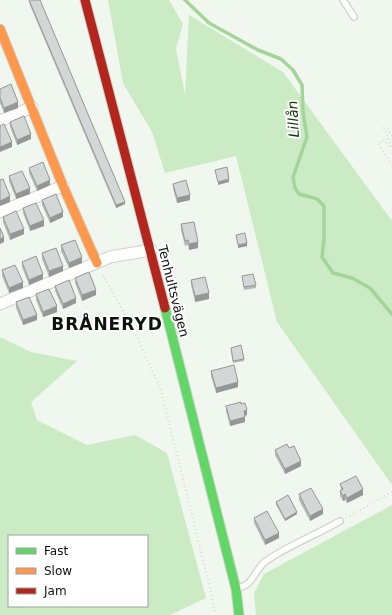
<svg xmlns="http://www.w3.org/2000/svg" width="392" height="615" font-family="'DejaVu Sans',sans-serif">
  <rect width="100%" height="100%" fill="#f0f7ee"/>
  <g fill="#caebc3" fill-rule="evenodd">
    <path d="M108,0H169L183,24L176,48L185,95L189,15L283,72L392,221V485L277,322L236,156L165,173L152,132L123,83Z"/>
    <path d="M0,337L31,352L77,361L31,402L37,420L87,445L135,435L167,453L206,598L170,615H0ZM9,536H147V606H9Z"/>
    <path d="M392,505V615H256L254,593L264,574Z"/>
  </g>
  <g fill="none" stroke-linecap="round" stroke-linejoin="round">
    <path stroke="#a4d49a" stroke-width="3.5" d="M185,0L209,23L258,50L281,59L293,70L302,85L303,112L307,137L293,177L295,188L299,194L317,199L324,206V239L322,257L333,273L352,278L370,288L392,314"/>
    <defs>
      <g id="lane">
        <path d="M343,0L354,17"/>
        <path d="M238,588C255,584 253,571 266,561C289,545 316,535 340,521"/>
      </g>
      <g id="street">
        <path d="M0,121L32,107"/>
        <path d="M0,212L63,186"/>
        <path d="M0,304L110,257L151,250"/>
      </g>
      <path id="fast" d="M165,308L236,589L239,615"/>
      <path id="slow" d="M0,29L63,186L97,263"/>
      <path id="jam" d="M85,0L165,308"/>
    </defs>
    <use href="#lane" stroke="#ced3cc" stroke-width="8"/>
    <use href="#street" stroke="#ced3cc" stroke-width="13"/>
    <use href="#fast" stroke="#ced3cc" stroke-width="11"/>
    <use href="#slow" stroke="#ced3cc" stroke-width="11"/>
    <use href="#jam" stroke="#ced3cc" stroke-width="11"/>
    <g stroke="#d7d9d7" stroke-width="2" stroke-dasharray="1 3" stroke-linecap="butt">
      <path d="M392,136L387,128H384L392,148"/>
      <path d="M390,146L383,140L378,144L392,165"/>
      <path d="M103,275L135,333L161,390L211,592L215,615"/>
      <path d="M346,518L392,492"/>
    </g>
    <use href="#lane" stroke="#fdfefc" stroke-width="5.5"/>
    <use href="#street" stroke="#fdfefc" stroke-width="11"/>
    <use href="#fast" stroke="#63d668" stroke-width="9"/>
    <use href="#slow" stroke="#ff974d" stroke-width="9"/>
    <use href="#jam" stroke="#b3261e" stroke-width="9"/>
  </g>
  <g fill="#b5bab9">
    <path d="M29,0L125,204L116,208L29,3Z"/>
    <path d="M0,89L18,108L4,113L0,103Z"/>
    <path d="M10,122L31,139L17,145L10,127Z"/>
    <path d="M29,168L50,185L37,191L29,173Z"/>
    <path d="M9,176L30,194L16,199L9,181Z"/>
    <path d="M173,184L190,200L177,203L173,189Z"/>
    <path d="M42,200L63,217L50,223L42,205Z"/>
    <path d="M23,208L44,226L30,231L23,213Z"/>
    <path d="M3,217L24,234L10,240L3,222Z"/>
    <path d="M181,224L198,248L189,250L188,245L185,246L181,230Z"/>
    <path d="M61,245L82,263L69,268L61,251Z"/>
    <path d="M42,253L63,271L49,277L42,259Z"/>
    <path d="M22,262L43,279L29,285L22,267Z"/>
    <path d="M2,270L23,288L9,293L2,276Z"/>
    <path d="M242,276L256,285V288L244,290Z"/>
    <path d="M75,278L96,295L82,301L75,283Z"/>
    <path d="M191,280L209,299L195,302L191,285Z"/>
    <path d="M55,286L76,303L63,309L55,291Z"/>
    <path d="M36,294L57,312L43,317L36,300Z"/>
    <path d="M16,302L37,320L23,325L16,308Z"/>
    <path d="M231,348L244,359V361L233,363Z"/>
    <path d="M211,371L238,387L216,393L211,376Z"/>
    <path d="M241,404L247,415L245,416V422L230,426L226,411V406Z"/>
    <path d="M289,448L301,466L285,474L275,455V450Z"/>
    <path d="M340,484L363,495L347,503L345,500L343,501L340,496V491L341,490Z"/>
    <path d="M299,494L323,514L310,521L299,500Z"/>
    <path d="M276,502L297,514L285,521L276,505Z"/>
    <path d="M254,518L279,538L265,545L254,523Z"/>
  </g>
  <g fill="#949796">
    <path d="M18,102V108L4,113V108Z"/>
    <path d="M31,134V139L17,145V140Z"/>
    <path d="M12,142V147L0,152V147Z"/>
    <path d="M229,179V182L218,185V182Z"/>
    <path d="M50,180V185L37,191V186Z"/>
    <path d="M30,188V194L16,199V194Z"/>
    <path d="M190,195V200L177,203V198Z"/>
    <path d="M10,196V202L0,206V201Z"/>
    <path d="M125,202V204L116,208V205Z"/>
    <path d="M63,212V217L50,223V218Z"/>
    <path d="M44,220V226L30,231V226Z"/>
    <path d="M24,229V234L10,240V234Z"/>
    <path d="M4,237V242L0,244V239Z"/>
    <path d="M198,242V248L189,250V244Z"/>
    <path d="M247,243V246L238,248V245Z"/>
    <path d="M82,257V263L69,268V263Z"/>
    <path d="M63,266V271L49,277V271Z"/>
    <path d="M43,274V279L29,285V280Z"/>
    <path d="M23,282V288L9,293V288Z"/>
    <path d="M96,290V295L82,301V295Z"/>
    <path d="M209,293V299L195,302V296Z"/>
    <path d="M76,298V303L63,309V304Z"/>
    <path d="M57,306V312L43,317V312Z"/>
    <path d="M37,315V320L23,325V320Z"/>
    <path d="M238,382V387L216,393V388Z"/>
    <path d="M247,410V415L244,416V411Z"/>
    <path d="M245,417V422L230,426V421Z"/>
    <path d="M301,461V466L285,474V469Z"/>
    <path d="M363,489V495L347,503V498Z"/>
    <path d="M345,494V500L343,501V496Z"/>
    <path d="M323,509V514L310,521V516Z"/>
    <path d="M297,512V514L285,521V519Z"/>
    <path d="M279,533V538L265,545V540Z"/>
  </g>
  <g fill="#d3d8d7" stroke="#949796">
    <path d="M29,0H40L125,202L116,205Z"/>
    <path d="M11,84L18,102L4,108L0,98V89Z"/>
    <path d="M24,116L31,134L17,140L10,122Z"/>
    <path d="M4,124L12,142L0,147V126Z"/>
    <path d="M43,162L50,180L37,186L29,168Z"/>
    <path d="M227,167L229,179L218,182L215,170Z"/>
    <path d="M22,171L30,188L16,194L9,176Z"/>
    <path d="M3,179L10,196L0,201V180Z"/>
    <path d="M186,180L190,195L177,198L173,184Z"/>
    <path d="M56,194L63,212L50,218L42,200Z"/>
    <path d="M36,203L44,220L30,226L23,208Z"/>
    <path d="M16,211L24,229L10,234L3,217Z"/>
    <path d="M194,222L198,242L189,244L188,240L185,241L181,224Z"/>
    <path d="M0,228L4,237L0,239Z"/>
    <path d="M245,233L247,243L238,245L236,235Z"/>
    <path d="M75,240L82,257L69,263L61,245Z"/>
    <path d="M56,248L63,266L49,271L42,253Z"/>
    <path d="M36,256L43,274L29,280L22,262Z"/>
    <path d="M15,265L23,282L9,288L2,270Z"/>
    <path d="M89,272L96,290L82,295L75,278Z"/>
    <path d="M253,274L256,285L244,287L242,276Z"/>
    <path d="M205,277L209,293L195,296L191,280Z"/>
    <path d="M69,280L76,298L63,304L55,286Z"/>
    <path d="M49,289L57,306L43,312L36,294Z"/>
    <path d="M29,297L37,315L23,320L16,302Z"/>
    <path d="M241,345L244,359L233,361L231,348Z"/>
    <path d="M234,365L238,382L216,388L211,371Z"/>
    <path d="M241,402V404L245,403L247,410L244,411L245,417L230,421L226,406Z"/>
    <path d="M287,444L289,448L294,446L301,461L285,469L275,450Z"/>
    <path d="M356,476L363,489L347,498L345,494L343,496L340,491L343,489L340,484Z"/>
    <path d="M311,488L323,509L310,516L299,494Z"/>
    <path d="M288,495L297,512L285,519L276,502Z"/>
    <path d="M267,511L279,533L265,540L254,518Z"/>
  </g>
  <g text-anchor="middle" stroke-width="4" stroke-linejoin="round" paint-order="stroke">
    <g font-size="13" fill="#0e130d" stroke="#fff">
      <text transform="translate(174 291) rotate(76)" y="5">Tenhultsvägen</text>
    </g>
    <g font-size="14" font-style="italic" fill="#0c3a03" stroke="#fff">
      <text transform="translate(293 119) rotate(-93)" y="5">Lillån</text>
    </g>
    <g font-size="17" font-weight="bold" letter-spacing="1" fill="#0e130d" stroke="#fff">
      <text x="107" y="330">BRÅNERYD</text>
    </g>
  </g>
  <rect x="8" y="535" width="140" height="72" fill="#ffffff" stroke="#9fa19e"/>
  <rect x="16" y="548" width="20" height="6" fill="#63d668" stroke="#9fa19e"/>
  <text x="44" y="555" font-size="12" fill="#0e130d">Fast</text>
  <rect x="16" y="568" width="20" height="6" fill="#ff974d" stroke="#9fa19e"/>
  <text x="44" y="575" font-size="12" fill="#0e130d">Slow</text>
  <rect x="16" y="588" width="20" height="6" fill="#b3261e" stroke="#9fa19e"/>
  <text x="44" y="595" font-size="12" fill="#0e130d">Jam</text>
</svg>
